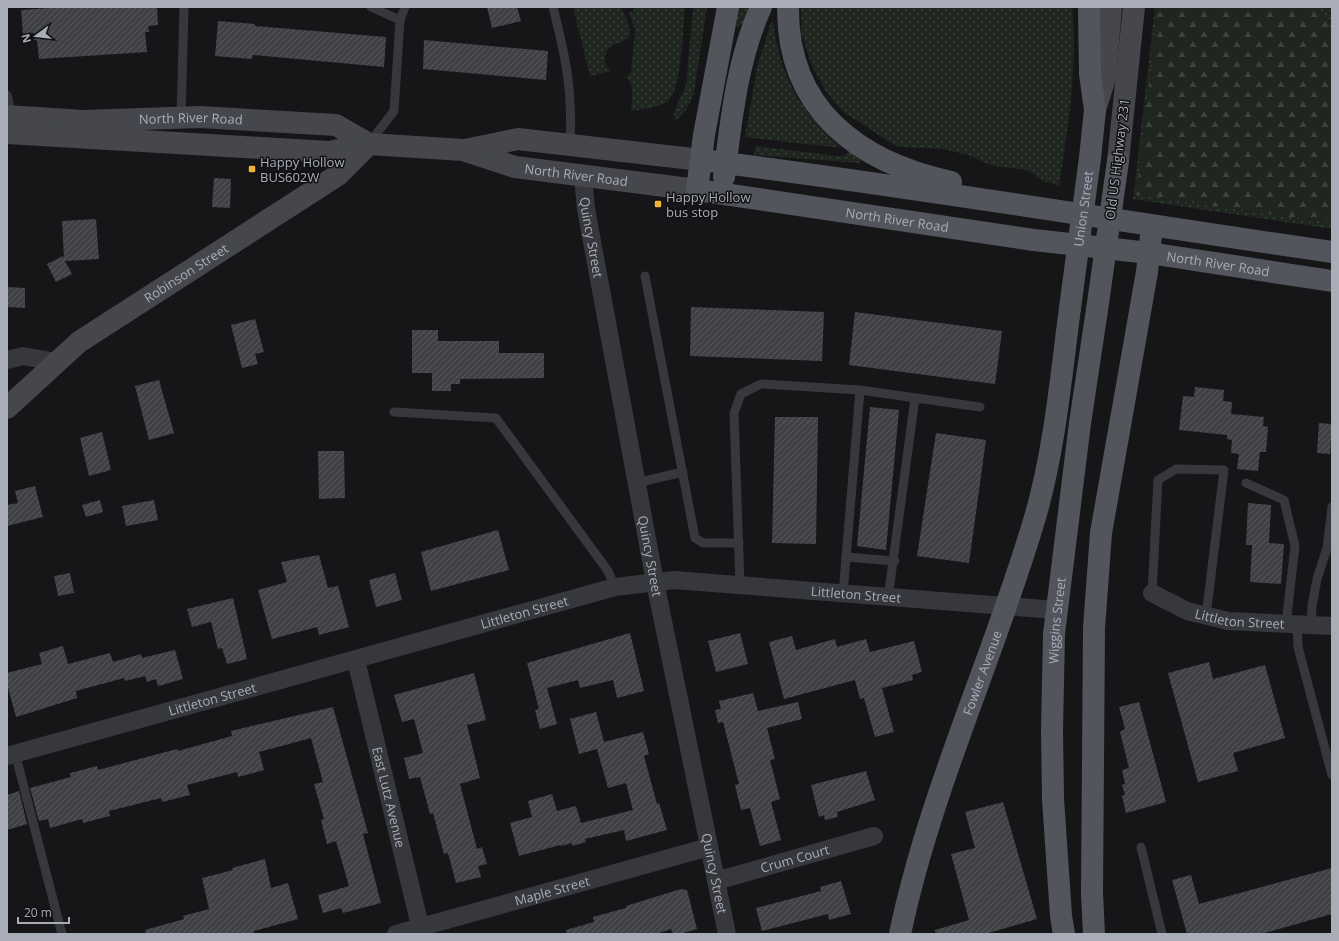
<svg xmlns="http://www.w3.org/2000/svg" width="1339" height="941" font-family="'Open Sans',sans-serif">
  <defs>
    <pattern id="grass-dots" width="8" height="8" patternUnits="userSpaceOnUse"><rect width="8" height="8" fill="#1e261f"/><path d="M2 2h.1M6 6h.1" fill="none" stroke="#3c433d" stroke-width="1.8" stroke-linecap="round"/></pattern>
    <pattern id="forest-firs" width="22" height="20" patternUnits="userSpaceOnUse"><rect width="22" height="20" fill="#1e261f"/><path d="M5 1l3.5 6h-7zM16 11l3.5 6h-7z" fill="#3c433d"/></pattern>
    <pattern id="building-hatch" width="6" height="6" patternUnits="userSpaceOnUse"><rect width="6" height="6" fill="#404145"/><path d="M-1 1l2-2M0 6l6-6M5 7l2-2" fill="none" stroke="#595a5e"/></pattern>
  </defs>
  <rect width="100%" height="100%" fill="#161618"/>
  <g fill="url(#grass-dots)">
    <path d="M573,7H622C624,17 631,24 630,34C628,46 603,39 605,63L611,71L590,76Z"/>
    <path d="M634,7H685C683,26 682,93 667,102C658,108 645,108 634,111L631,110C632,98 635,86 626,77L631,73L635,29L629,12L634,11Z"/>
    <path d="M693,7H707L694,93C690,105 685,113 675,121C671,110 682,97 686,85Z"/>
    <path d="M738,7H751L745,24H741L739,26H734Z"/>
    <path d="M801,7H1072C1078,67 1068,127 1059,186L1044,181L1026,170L990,165L971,156L944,149L902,147L894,145L842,111L825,90L812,66L802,35Z"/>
    <path d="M1155,7H1158V16L1137,195L1332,223V229L1133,199Z"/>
    <path d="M1315,7H1328L1332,12V30Z"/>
    <path d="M771,22H773C781,78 799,109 841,148L745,137L757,68Z"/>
    <path d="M755,146L837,156H844L850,150L862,160L859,163L754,155Z"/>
  </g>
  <path fill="url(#forest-firs)" d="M1158,7H1315L1332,30V223L1136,195Z"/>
  <g fill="url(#building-hatch)">
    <path d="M64,7H157L158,25L148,26L149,32H145L147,52L39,59L37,40H34V33L23,34L21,10Z"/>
    <path d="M487,7H517L521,21L492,28Z"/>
    <path d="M218,21L255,24V26L386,37L384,67L253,55L252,59L215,56Z"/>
    <path d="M424,40L548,51L546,80L423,69Z"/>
    <path d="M214,178L231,179L230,208L212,207Z"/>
    <path d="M96,219L99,259L65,261L72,274L56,282L47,264L63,256L64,258L62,221Z"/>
    <path d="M7,287L25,288V308L7,307Z"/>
    <path d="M691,307L824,312L822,361L690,356Z"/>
    <path d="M855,312L1002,331L995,384L849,365Z"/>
    <path d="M255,319L264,352L255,354L258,364L242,368L231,325Z"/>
    <path d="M412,330H438V341H499V353H544V378L460,379V384H451V391H432V373H412Z"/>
    <path d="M159,380L174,433L149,440L135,386Z"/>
    <path d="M1195,387L1224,390L1223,401L1232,402L1231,414L1264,417L1263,426L1268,427L1266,452H1260L1258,471L1237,469L1239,454L1231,453L1232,440L1227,439V435L1179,430L1183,396L1194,397Z"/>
    <path d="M870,407L899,410L886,550L857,546Z"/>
    <path d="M775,417H818L816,544L772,543Z"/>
    <path d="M1319,423L1332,424L1330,454L1317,453Z"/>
    <path d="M102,432L111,470L89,476L80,438Z"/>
    <path d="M936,433L986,440L969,563L917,556Z"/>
    <path d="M318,451H344L345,498L319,499Z"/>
    <path d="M35,486L43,517L7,526V505L18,503L15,491Z"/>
    <path d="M100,500L103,512L86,517L82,505Z"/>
    <path d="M154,500L158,520L126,526L122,506Z"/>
    <path d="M1248,503L1271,505L1269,543L1284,544L1281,584L1250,582L1252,545H1246Z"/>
    <path d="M498,530L509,570L431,591L421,552Z"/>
    <path d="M319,555L328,588L338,586L349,627L319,635L317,627L272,639L258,590L287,582L281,562Z"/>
    <path d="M70,573L74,593L58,596L54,576Z"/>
    <path d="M395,573L402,600L376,607L369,580Z"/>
    <path d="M233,598L247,659L227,664L222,648L218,649L211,622L192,627L187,609Z"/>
    <path d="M630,633L644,691L617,698L613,680L580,688L578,680L547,688L557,724L540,729L535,710L539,709L527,663Z"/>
    <path d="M740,633L748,664L716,672L708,641Z"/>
    <path d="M792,636L796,650L835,639L837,647L866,639L870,652L914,641L922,672L912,675L913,680L882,688L894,732L875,737L864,698L860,699L855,680L784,699L769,642Z"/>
    <path d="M63,646L68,664L110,653L113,662L141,654L142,658L175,650L183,679L158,686L156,679L147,682L145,676L125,681L124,678L76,691L77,698L16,717L7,684V673L42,664L39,653Z"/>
    <path d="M1209,662L1213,679L1265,665L1285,738L1233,753L1238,771L1198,782L1168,673Z"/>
    <path d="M474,673L486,720L467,725L480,778L460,784L477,849L482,847L487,864L478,866L481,877L456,883L448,853L444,854L433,813L430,814L420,777L409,779L404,758L423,753L414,719L402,722L394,695Z"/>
    <path d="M753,693L758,711L798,702L802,719L767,728L775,759L770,760L780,799L771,802L781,840L760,846L750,808L741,810L735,785L739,784L723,722L718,723L715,710L721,709L719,701Z"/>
    <path d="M1139,702L1166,802L1126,813L1122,796L1125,795L1122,785L1125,784L1122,770L1129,768L1120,732L1125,729L1119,707Z"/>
    <path d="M333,707L368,833L363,834L381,903L343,913L341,908L323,913L318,895L349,886L336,841L327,844L321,820L324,819L314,784L323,782L311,738L259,752L264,770L238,777L237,772L187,785L190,795L162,802L161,798L109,811L110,816L83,823L82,819L50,828L48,819L39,821L30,788L71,777L70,773L97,766L98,770L177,749L178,751L232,736L231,731Z"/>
    <path d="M596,712L604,742L643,732L649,754L644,756L657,804L659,803L667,830L626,841L624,830L585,839L586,842L572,846V843L561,846L560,845L519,856L510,823L532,817L528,801L552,794L557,811L576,806L581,823L633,810L626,783L608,788L597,749L579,754L570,719Z"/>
    <path d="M866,771L875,800L837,812L838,817L825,820L824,815L819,817L811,785Z"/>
    <path d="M19,791L27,824L7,830V795Z"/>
    <path d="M1003,802L1037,919L985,934H936L935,930L969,920L951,854L975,848L965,812Z"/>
    <path d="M265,859L271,888L288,883L298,919L254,931V934H146L145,930L184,919L183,916L209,909L202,878L233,870L232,868Z"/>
    <path d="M1332,868V914L1261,934H1187L1172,880L1191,875L1199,904Z"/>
    <path d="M841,881L851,914L829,920L828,914L762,931L756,908L821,891L820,887Z"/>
    <path d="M681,889L687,890L697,929L680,934H673L671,929L656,934H567L566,930L594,922L593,917L626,908V906Z"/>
  </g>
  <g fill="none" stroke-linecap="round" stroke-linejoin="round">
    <g stroke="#37383d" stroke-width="9">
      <path d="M371,7L400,20"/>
      <path d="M553,7C566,58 573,92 570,145"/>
      <path d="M7,95L12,117"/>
      <path d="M181,118L184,7"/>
      <path d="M370,142L394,111L400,20L405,7"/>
      <path d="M645,276L695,538L703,543H739"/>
      <path d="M394,412L496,418L608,571L615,587"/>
      <path d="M636,483L683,472"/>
      <path d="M1246,483L1284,500L1295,546L1286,624"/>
      <path d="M846,557L895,561"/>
      <path d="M740,585L734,413L741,394L761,384L860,390L980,407"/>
      <path d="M1152,593L1158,480L1176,469L1224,470L1206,616"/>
      <path d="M843,594L860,390"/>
      <path d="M888,598L915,398"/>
      <path d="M1297,624L1298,647L1332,775"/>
      <path d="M1311,625L1312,606L1317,579L1327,548L1332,507"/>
      <path d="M15,753L62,934"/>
      <path d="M1141,847L1162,934"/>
    </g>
    <g stroke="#37383d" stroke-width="18">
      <path id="s1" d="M583,176L586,209L655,582L727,934"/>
      <path d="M7,360L23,356L56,362"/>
      <path id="s2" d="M1152,593L1187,611L1228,621L1332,626"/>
      <path id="s3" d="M356,660L422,934"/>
      <path id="s4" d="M7,756L615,587L674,580L1056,610"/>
      <path id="s5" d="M716,881L874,836"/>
      <path id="s6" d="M396,934L709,847"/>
    </g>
    <g stroke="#45474d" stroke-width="22">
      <path d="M1095,110L1105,78L1111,7"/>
      <path id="s7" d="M7,116L83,121L200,117L336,125L369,144"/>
      <path id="s8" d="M7,133L329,152L369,144L463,150L515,167L697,190"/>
      <path d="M465,150L518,139L701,160"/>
      <path d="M1118,161L1134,7"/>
      <path id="s9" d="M7,408L79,342L338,175L369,144"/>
    </g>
    <g stroke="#53555c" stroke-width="22">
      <path id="s10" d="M728,7L704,135L697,190L1034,240L1149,253L1332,281"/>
      <path d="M788,7C787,109 858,162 951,182"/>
      <path d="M1089,7L1090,74L1095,110L1090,158"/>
      <path d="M701,160C912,186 1122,222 1332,252"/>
      <path d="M724,177C731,121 737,60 761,7"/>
      <path id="s11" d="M900,934C930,790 995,655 1036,514C1055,447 1061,376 1070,308"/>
      <path id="s12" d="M1064,934L1061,916L1053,799L1052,730L1054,634L1080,423L1097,310"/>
      <path d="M1094,934L1092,893L1094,628L1101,533L1147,272L1152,227"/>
    </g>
    <g stroke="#53555c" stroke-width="22">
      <path id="s13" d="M1070,308L1090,158"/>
      <path d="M1097,310L1118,161"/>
    </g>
  </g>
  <g fill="#f2b134" stroke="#111113" stroke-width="1.5">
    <rect x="248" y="165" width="8" height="8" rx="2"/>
    <rect x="654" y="200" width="8" height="8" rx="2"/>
  </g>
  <g text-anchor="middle" stroke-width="3" stroke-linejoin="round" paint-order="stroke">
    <g font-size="13" fill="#a8adb8" stroke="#111113">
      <text dy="5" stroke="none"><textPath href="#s7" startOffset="184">North River Road</textPath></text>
      <text transform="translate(1117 159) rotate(-83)" y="5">Old US Highway 231</text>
      <text dy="5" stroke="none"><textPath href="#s8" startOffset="574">North River Road</textPath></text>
      <text dy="5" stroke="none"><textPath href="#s13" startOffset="100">Union Street</textPath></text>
      <text dy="5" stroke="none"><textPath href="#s10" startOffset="388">North River Road</textPath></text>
      <text dy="5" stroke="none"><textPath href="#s1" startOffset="62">Quincy Street</textPath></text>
      <text dy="5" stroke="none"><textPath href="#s10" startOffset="712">North River Road</textPath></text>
      <text dy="5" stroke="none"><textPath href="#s9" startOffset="225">Robinson Street</textPath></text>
      <text dy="5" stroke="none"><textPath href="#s1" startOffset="386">Quincy Street</textPath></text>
      <text dy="5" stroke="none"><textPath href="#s4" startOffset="873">Littleton Street</textPath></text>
      <text dy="5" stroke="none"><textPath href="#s4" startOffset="537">Littleton Street</textPath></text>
      <text dy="5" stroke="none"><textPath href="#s2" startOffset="93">Littleton Street</textPath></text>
      <text dy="5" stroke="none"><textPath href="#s12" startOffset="314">Wiggins Street</textPath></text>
      <text dy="5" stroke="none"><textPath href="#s11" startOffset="274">Fowler Avenue</textPath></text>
      <text dy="5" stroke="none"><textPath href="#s4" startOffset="213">Littleton Street</textPath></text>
      <text dy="5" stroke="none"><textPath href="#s3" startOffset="141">East Lutz Avenue</textPath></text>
      <text dy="5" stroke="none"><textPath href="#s5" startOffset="82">Crum Court</textPath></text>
      <text dy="5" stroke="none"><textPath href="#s1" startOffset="710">Quincy Street</textPath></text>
      <text dy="5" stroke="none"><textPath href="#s6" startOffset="162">Maple Street</textPath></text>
    </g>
    <g font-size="13" fill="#a8adb8" stroke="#111113" text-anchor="start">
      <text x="260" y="167">Happy Hollow<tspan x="260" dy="15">BUS602W</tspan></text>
      <text x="666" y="202">Happy Hollow<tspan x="666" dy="15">bus stop</tspan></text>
    </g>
  </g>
  <rect width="1339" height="941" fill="none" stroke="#a8adb8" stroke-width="16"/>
  <g transform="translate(36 36) rotate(255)" stroke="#111113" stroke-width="3" paint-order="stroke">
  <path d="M0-3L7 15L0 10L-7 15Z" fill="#a8adb8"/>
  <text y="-6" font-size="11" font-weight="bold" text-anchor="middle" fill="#a8adb8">N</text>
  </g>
  <path d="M18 917v6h51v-6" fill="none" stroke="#a8adb8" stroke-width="2"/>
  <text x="24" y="917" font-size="12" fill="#a8adb8" stroke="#111113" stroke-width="3" paint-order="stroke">20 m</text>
</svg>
